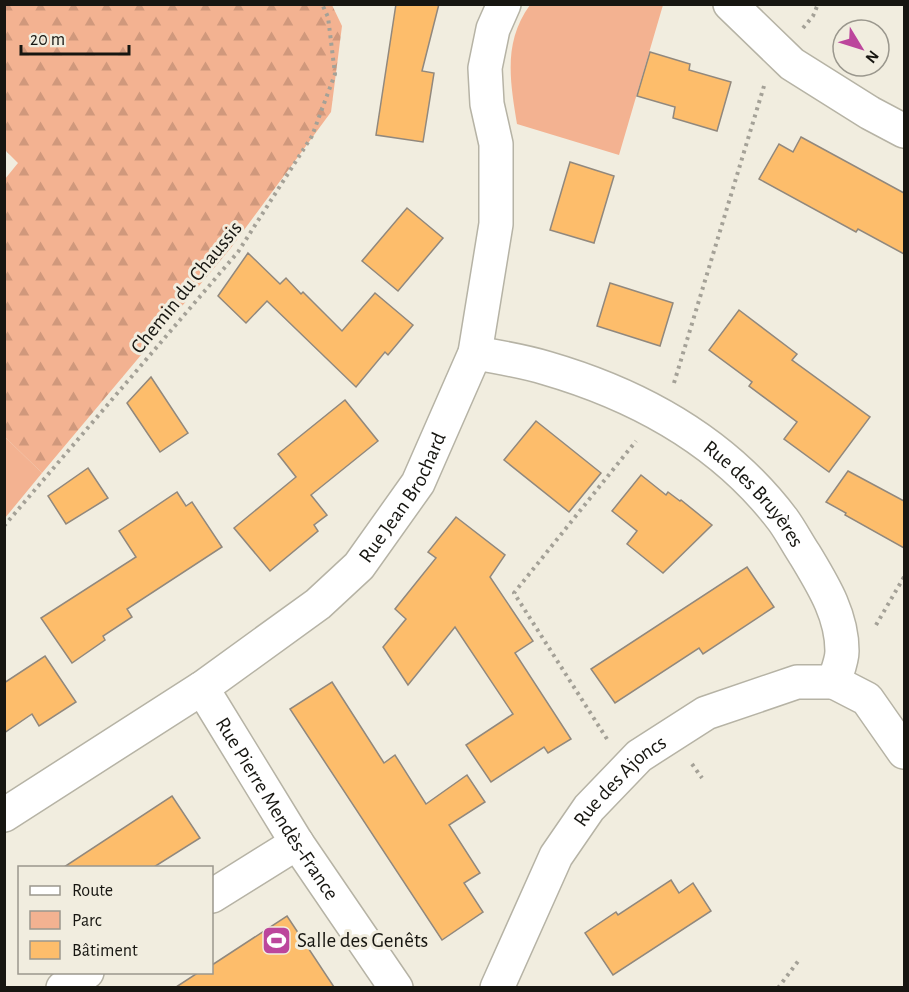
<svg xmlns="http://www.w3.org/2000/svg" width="909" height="992" font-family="'Alegreya Sans',sans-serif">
  <defs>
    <pattern id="forest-firs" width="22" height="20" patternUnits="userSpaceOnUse" patternTransform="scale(1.5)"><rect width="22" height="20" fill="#f3b291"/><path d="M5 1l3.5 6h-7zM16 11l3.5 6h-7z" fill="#d0987c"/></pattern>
  </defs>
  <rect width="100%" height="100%" fill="#f1eddf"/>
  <g fill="#f3b291">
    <path d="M530,5H663L619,155L517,124C510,81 503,42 530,5Z"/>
    <path d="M5,437L42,473L5,518Z"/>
  </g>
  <path fill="url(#forest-firs)" d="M5,4L332,5L342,26L331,112L230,249L42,473L5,437V179L18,163L5,150Z"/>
  <g fill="#fdbd6b" stroke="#91887d" stroke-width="1.5">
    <path d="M396,4H439L422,71L434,73L423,142L376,135Z"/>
    <path d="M650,52L690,64L689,70L731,82L717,131L673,118L675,107L637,96Z"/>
    <path d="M801,137L904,193V254L858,229L856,232L759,179L779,144L793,152Z"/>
    <path d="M570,162L614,176L594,243L550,230Z"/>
    <path d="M407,208L443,238L398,291L362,261Z"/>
    <path d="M248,253L280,284L286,278L301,294L303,292L342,331L375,293L413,325L388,355L385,352L356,387L267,301L246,323L218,296Z"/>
    <path d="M610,283L673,303L660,346L597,326Z"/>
    <path d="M739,310L797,354L792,360L870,417L829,472L784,439L797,422L749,386L752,382L709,350Z"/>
    <path d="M151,377L188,433L160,452L127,403Z"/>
    <path d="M345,400L378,441L311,495L327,515L314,525L318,531L270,571L234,528L296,477L278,454Z"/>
    <path d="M536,421L601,473L569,512L504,460Z"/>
    <path d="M88,468L108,498L66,524L48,496Z"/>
    <path d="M848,471L904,501V548L845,515L846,513L826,502Z"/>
    <path d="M641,475L666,495L668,492L680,501L681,500L712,525L663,573L627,544L637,531L612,511Z"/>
    <path d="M177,492L186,506L192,502L222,547L127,609L132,617L103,636L105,640L72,663L41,618L136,557L119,531Z"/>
    <path d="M456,517L505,555L490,577L533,641L515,653L571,739L548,753L544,747L491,782L466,745L513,714L455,627L408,685L383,647L406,619L395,609L436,558L428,552Z"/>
    <path d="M747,567L774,607L703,654L699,648L615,703L591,669Z"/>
    <path d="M45,656L76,702L39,726L32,714L4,733V683Z"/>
    <path d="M332,682L384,763L395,755L426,804L467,775L485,802L449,825L480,873L464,883L483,912L442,940L290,709Z"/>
    <path d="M172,796L200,838L154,867H64Z"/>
    <path d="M671,880L679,893L693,883L711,911L613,975L585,933L616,912L618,915Z"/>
    <path d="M287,916L334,987H176L199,972H212V965Z"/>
  </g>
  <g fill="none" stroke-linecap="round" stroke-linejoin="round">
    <defs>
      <g id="minor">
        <path d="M730,4L792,64L870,113L904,131"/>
        <path id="s1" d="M475,353C499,357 523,361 546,368C639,395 724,442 783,520C791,531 797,543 805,555C823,585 842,615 842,651C842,661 837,672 834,682L867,699L904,752"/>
        <path id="s2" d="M202,688L297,843L396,988"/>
        <path id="s3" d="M4,815L202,688L318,604L359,566L418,483L475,353L496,224V144L487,104L485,68L493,29L504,4"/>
        <path d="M212,896L297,843"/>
        <path d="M63,988L87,972"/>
        <path id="s4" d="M497,988L556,856L589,808L639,756L706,713L797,682H834"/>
      </g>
    </defs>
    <use href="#minor" stroke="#b6b3a5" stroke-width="36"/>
    <g stroke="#a4a197" stroke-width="4" stroke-dasharray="3 4.5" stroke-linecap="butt">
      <path d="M803,28L813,16L818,4"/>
      <path d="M674,383L764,86"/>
      <path d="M4,526L238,252L312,136L335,74L328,17L322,4"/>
      <path d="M876,625L904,577"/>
      <path d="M607,739L514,593L636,441"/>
      <path d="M692,764L702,778"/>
      <path d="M778,988L799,960"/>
    </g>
    <use href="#minor" stroke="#fff" stroke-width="33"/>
  </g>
  <defs>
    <symbol id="stadium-square" viewBox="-11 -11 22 22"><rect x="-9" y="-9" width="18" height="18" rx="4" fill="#bc469c" stroke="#f1eddf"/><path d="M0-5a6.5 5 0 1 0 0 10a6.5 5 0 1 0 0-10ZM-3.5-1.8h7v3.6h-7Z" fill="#fff"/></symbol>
  </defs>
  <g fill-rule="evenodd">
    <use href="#stadium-square" x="260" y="924" width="33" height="33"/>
  </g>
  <g text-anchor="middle" stroke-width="6" stroke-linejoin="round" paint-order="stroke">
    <g font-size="21" fill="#171611" stroke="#f1eddf">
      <text transform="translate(186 287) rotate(-51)" y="7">Chemin du Chaussis</text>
      <text dy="7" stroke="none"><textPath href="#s1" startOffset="320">Rue des Bruyères</textPath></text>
      <text dy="7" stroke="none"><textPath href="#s3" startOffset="516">Rue Jean Brochard</textPath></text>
      <text dy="7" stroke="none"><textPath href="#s4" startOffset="244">Rue des Ajoncs</textPath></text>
      <text dy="7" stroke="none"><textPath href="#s2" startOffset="142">Rue Pierre Mendès-France</textPath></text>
    </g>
    <g font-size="21" fill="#171611" stroke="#f1eddf" text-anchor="start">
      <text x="297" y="947">Salle des Genêts</text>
    </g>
  </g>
  <rect width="909" height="992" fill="none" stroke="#171611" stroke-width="12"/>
  <rect x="18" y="866" width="195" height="108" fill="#f1eddf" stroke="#9a978d" stroke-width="1.5"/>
  <rect x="30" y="886" width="30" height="9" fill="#ffffff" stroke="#9a978d" stroke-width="1.5"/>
  <text x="72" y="896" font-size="18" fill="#171611">Route</text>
  <rect x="30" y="911" width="30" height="18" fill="#f3b291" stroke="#9a978d" stroke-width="1.5"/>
  <text x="72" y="926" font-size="18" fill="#171611">Parc</text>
  <rect x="30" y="941" width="30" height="18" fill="#fdbd6b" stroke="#9a978d" stroke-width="1.5"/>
  <text x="72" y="956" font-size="18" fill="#171611">Bâtiment</text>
  <g transform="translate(861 48) rotate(128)"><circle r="28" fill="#f1eddf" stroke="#9a978d" stroke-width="1.5"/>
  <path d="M0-4.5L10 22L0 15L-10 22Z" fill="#bc469c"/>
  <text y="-9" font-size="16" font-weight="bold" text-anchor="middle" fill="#171611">N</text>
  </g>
  <path d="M21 45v9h108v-9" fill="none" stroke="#171611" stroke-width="3"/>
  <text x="30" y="45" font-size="18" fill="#171611" stroke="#f1eddf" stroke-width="4.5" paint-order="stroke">20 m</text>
</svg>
